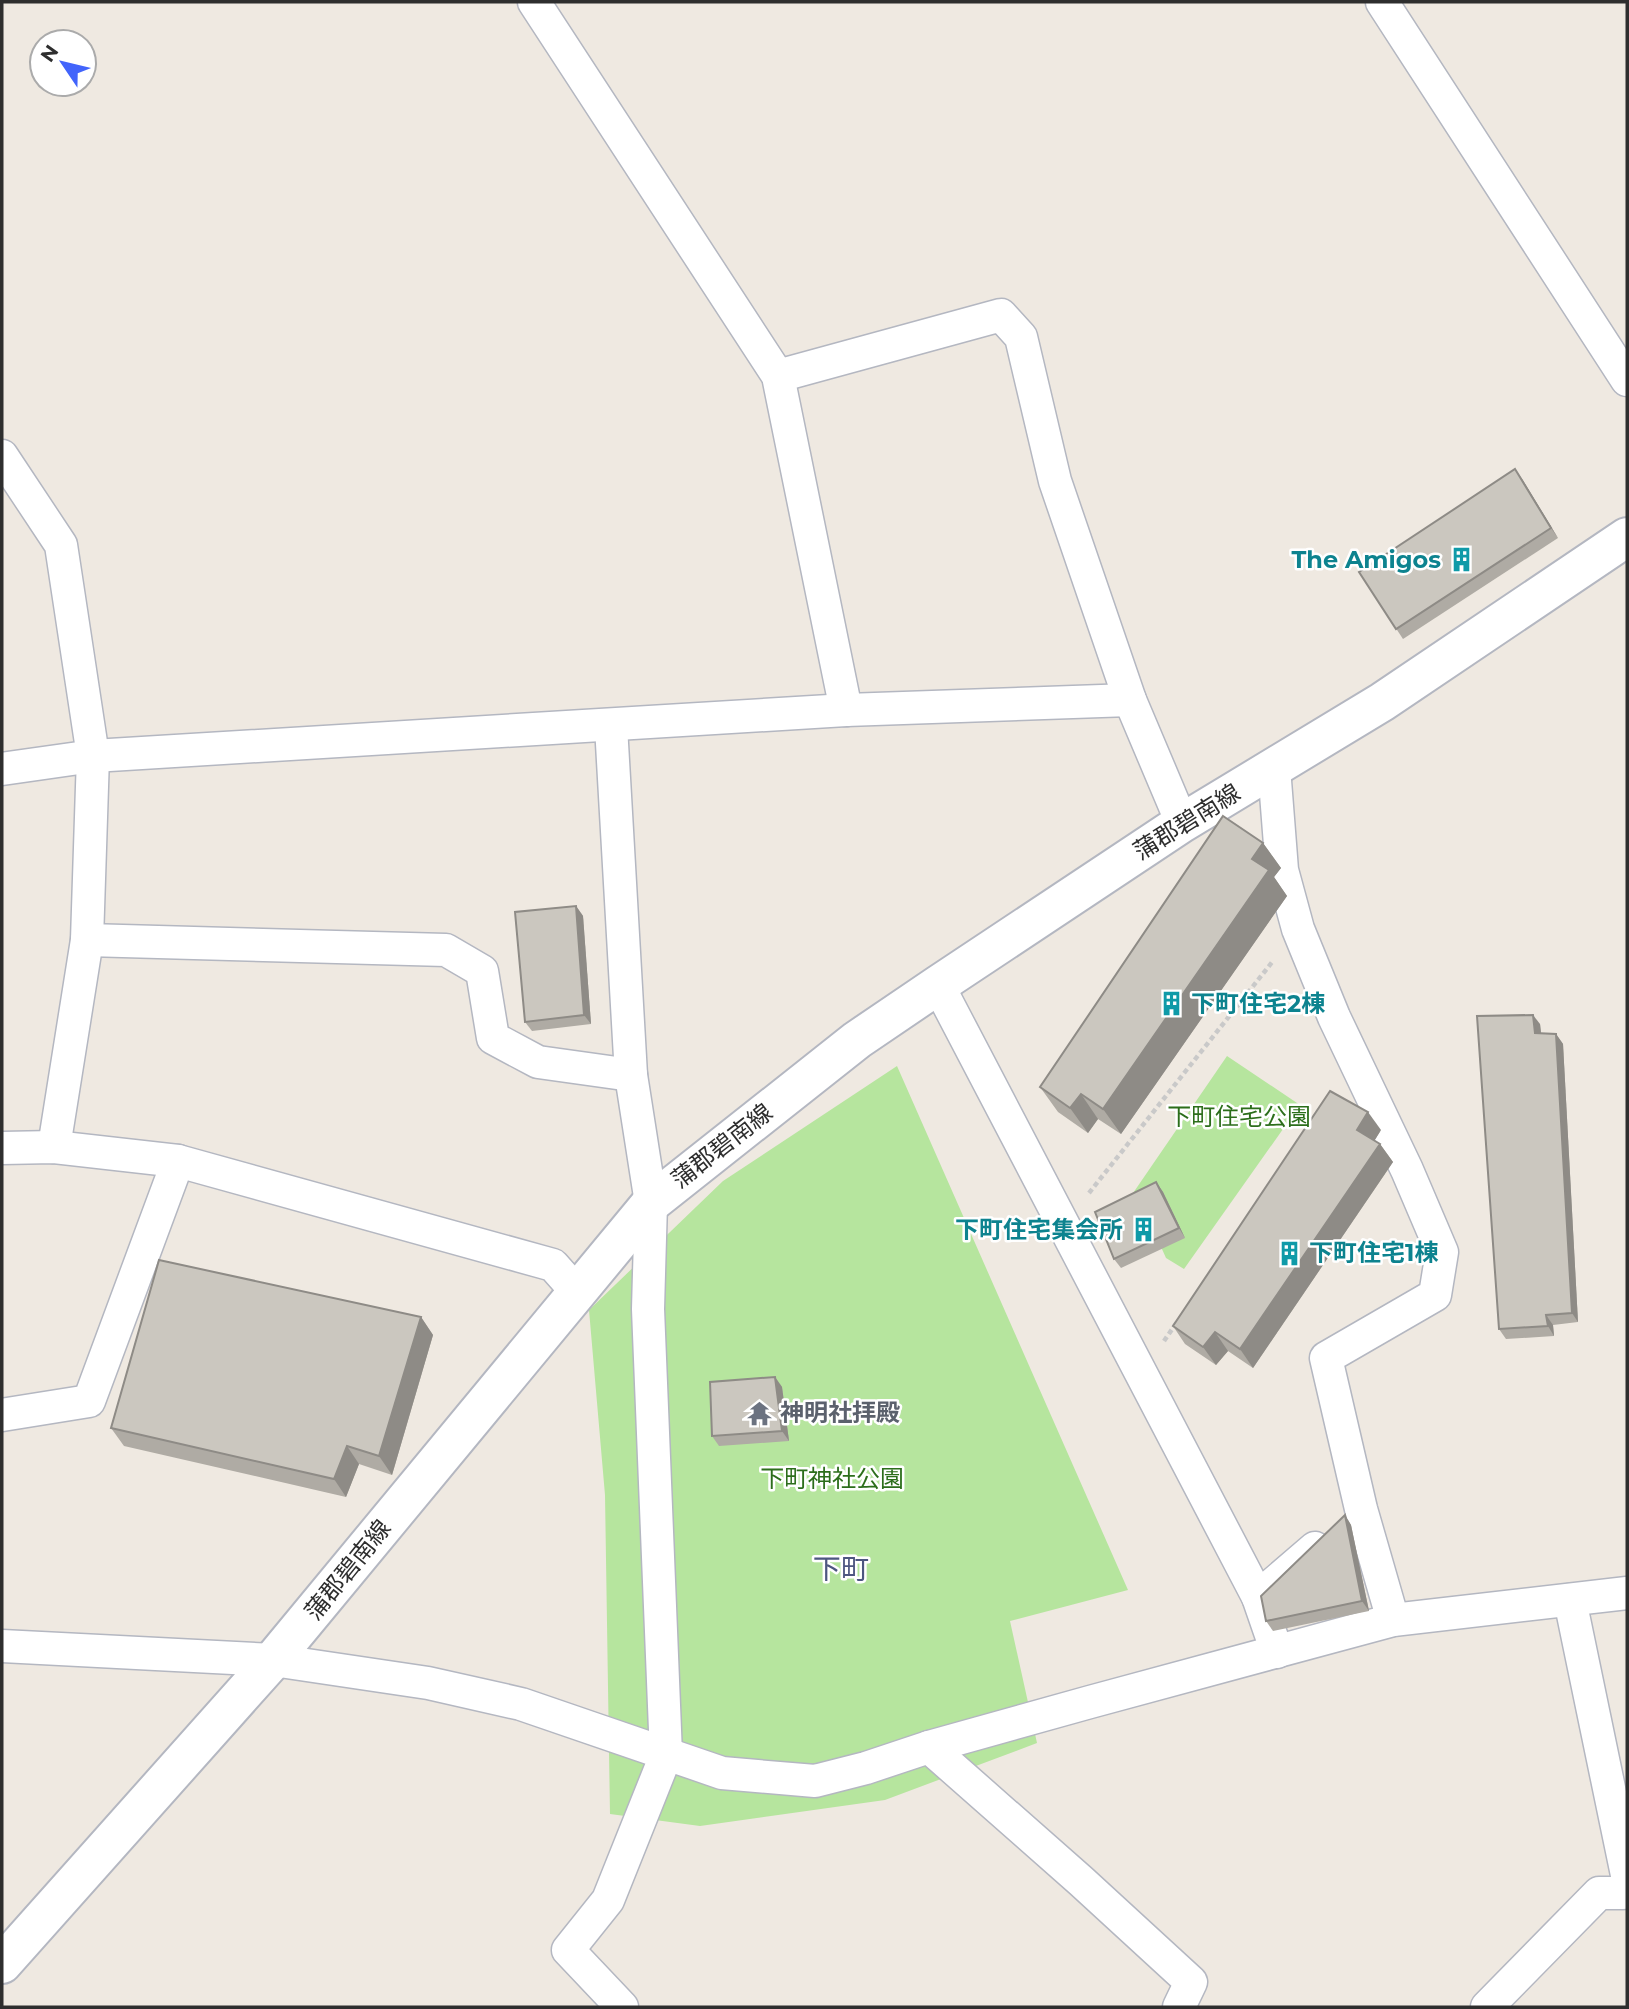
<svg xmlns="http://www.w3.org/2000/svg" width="1629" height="2009" font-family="Montserrat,'Noto Sans JP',sans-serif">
  <rect width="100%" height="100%" fill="#efe9e1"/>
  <g fill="#b6e59e">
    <path d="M1227,1056L1300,1105L1184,1269L1166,1258L1145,1211L1118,1215Z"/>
    <path d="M897,1066L1128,1590L1010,1621L1037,1743L885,1800L700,1826L610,1814L605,1495L589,1310L723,1181Z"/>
  </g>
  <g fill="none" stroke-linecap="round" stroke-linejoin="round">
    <defs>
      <g id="minor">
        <path d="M534,2L778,376L846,710"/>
        <path d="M1382,2L1627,380"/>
        <path d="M778,376L1001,315L1021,337L1055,481L1130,700L1182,823"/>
        <path d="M2,456L61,545L93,756L87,940L54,1147"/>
        <path d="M611,726L631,1075L651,1203L648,1309L666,1755L608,1900L568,1950L622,2007"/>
        <path d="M1274,768L1282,870L1298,929L1334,1017L1407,1170L1442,1252L1435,1295L1326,1358L1361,1509L1393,1620"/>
        <path d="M2,769L93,756L846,710L1130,700"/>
        <path d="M87,940L446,950L482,971L493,1038L538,1062L631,1075"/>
        <path d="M938,985L1258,1597L1277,1652"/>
        <path d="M2,1148L54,1147L178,1161L553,1265L576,1291"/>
        <path d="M2,1415L89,1401L178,1161"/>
        <path d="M1258,1597L1315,1548"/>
        <path d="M1570,1600L1627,1875"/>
        <path d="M2,1646L273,1660L428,1683L521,1704L722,1773L815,1781L866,1768L929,1747L1090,1702L1393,1620L1627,1593"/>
        <path d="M929,1747L1081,1881L1191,1982L1179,2007"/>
        <path d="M1487,2007L1599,1893H1623"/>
      </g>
      <path id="secondary" d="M2,1964L273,1660L651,1203L857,1040L938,985L1182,823L1382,702L1627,537"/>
    </defs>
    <use href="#minor" stroke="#b4b7c1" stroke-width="35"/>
    <use href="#secondary" stroke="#b4b7c1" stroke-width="42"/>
    <g stroke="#c9c9c9" stroke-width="4.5" stroke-dasharray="5 3.5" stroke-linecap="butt">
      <path d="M1089,1193L1273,961"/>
      <path d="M1164,1341L1177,1322"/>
    </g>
    <use href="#minor" stroke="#fff" stroke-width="32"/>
    <use href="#secondary" stroke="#fff" stroke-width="38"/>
  </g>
  <g fill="#afaba4">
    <path d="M1522,479L1558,538L1403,639L1359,572Z"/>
    <path d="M1263,843L1281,868L1274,877L1287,896L1121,1134L1098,1119L1088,1133L1058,1112L1040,1087Z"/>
    <path d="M576,906L583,916L591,1024L532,1031L525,1022Z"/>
    <path d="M1540,1024L1541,1033L1556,1034L1563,1044L1578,1322L1553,1325L1554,1336L1506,1339L1499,1329Z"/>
    <path d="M1381,1130L1374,1141L1380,1144L1393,1162L1253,1368L1228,1351L1216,1365L1185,1344L1173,1326Z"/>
    <path d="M1156,1182L1163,1192L1185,1238L1121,1268L1114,1259Z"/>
    <path d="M421,1317L433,1335L392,1475L359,1464L346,1497L124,1446L111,1428Z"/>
    <path d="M775,1377L782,1387L789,1441L719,1446L712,1436Z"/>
    <path d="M1345,1515L1351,1525L1369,1611L1273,1631L1266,1621Z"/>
  </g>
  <g fill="#8e8b86">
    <path d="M1515,469L1522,479L1558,538L1551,528Z"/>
    <path d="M1263,843L1281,868L1274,877L1287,896L1121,1134L1103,1109L1252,859Z"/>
    <path d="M576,906L583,916L591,1024L584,1015Z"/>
    <path d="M1533,1015L1540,1024L1542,1042L1535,1033Z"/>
    <path d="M1556,1034L1563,1044L1578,1322L1572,1313Z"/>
    <path d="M1081,1094L1098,1119L1088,1133L1070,1108Z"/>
    <path d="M1368,1112L1381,1130L1370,1148L1357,1130Z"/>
    <path d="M1380,1144L1393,1162L1253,1368L1240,1349Z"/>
    <path d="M1156,1182L1163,1192L1185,1238L1179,1228Z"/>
    <path d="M1546,1315L1553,1325L1554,1336L1548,1326Z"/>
    <path d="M421,1317L433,1335L392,1475L379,1456Z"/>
    <path d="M1215,1332L1228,1351L1216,1365L1203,1347Z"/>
    <path d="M775,1377L782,1387L789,1441L782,1431Z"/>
    <path d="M347,1446L359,1464L346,1497L334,1479Z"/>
    <path d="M1345,1515L1351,1525L1369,1611L1362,1601Z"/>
  </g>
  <g fill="#cbc7bf" stroke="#8e8b86" stroke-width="2">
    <path d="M1515,469L1551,528L1396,629L1359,572Z"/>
    <path d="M1223,816L1263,843L1252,859L1269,870L1103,1109L1081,1094L1070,1108L1040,1087Z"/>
    <path d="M576,906L584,1015L525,1022L515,912Z"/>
    <path d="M1533,1015L1535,1033L1556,1034L1572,1313L1546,1315L1548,1326L1499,1329L1477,1016Z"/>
    <path d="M1330,1091L1368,1112L1357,1130L1380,1144L1240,1349L1215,1332L1203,1347L1173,1326Z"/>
    <path d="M1156,1182L1179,1228L1114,1259L1095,1212Z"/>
    <path d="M159,1260L421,1317L379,1456L347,1446L334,1479L111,1428Z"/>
    <path d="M775,1377L782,1431L712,1436L710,1382Z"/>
    <path d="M1345,1515L1362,1601L1266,1621L1261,1596Z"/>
  </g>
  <defs>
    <symbol id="building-bare" viewBox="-9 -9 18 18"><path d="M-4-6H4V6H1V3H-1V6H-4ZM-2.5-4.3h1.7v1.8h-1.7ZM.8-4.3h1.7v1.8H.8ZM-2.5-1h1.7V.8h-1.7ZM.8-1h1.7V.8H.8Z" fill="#0f9aa8" stroke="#fff" stroke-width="2.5" paint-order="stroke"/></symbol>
    <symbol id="temple-bare" viewBox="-9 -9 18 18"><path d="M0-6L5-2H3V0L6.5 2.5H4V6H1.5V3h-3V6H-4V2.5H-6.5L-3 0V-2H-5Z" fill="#6b7280" stroke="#fff" stroke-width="2.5" paint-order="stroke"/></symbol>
  </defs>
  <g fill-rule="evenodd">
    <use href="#building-bare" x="1444" y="542" width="35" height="35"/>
    <use href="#building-bare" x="1154" y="986" width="35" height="35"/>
    <use href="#building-bare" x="1126" y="1212" width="35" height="35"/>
    <use href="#building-bare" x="1272" y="1236" width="35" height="35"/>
    <use href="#temple-bare" x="742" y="1396" width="35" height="35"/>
  </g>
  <g text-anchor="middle" stroke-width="5" stroke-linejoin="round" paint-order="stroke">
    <g font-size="24" font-weight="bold" fill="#0d838f" stroke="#fff" text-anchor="end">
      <text x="1441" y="568">The Amigos</text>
      <text x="1191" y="1012" text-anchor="start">下町住宅2棟</text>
      <text x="1123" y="1238">下町住宅集会所</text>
      <text x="1309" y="1261" text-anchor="start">下町住宅1棟</text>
    </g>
    <g font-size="24" fill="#2e2e2e" stroke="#fff">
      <text transform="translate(1187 822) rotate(-32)" y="8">蒲郡碧南線</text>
      <text transform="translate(722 1146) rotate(-38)" y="8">蒲郡碧南線</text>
      <text transform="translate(348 1570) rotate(-51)" y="8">蒲郡碧南線</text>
    </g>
    <g font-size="24" fill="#2c6e1b" stroke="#fff">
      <text x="1239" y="1125">下町住宅公園</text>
      <text x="832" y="1487">下町神社公園</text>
    </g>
    <g font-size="24" font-weight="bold" fill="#5b616d" stroke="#fff" text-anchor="start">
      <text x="780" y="1421">神明社拝殿</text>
    </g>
    <g font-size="28" fill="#4d5680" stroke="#fff">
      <text x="841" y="1579">下町</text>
    </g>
  </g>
  <rect width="1629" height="2009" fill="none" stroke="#2e2e2e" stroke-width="7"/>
  <g transform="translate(63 63) rotate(305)"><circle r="33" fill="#ffffff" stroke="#ababab" stroke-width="2"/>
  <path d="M0-5L12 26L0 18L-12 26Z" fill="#4264fb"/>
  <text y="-10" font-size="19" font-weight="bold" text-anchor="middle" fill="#2e2e2e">N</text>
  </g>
</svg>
